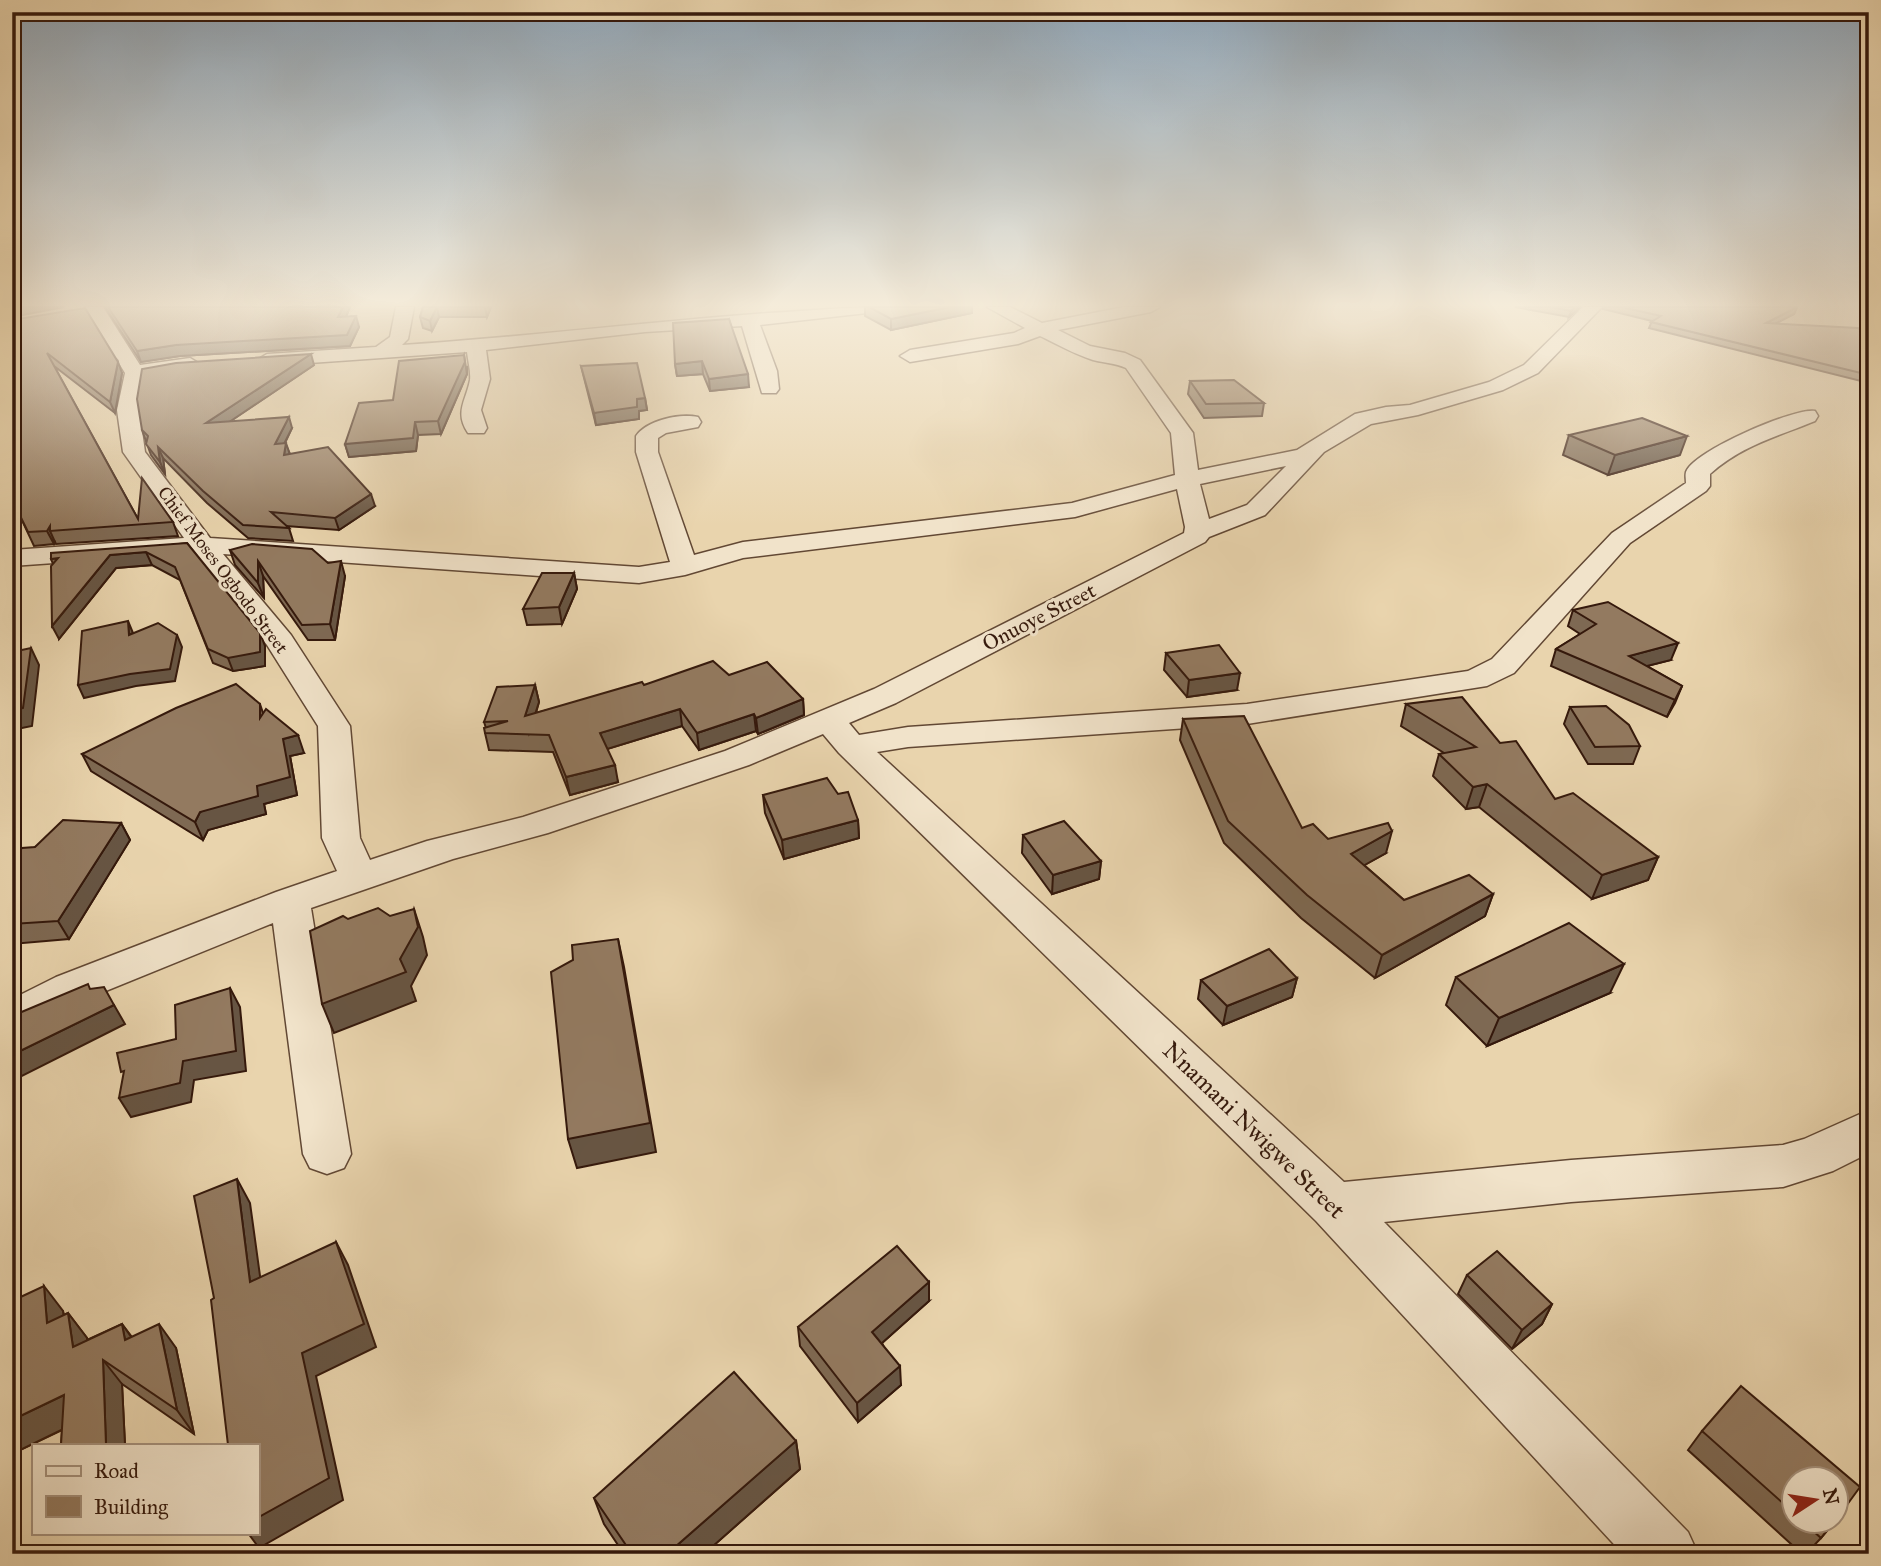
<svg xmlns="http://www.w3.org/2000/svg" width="1881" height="1566" font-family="'IM FELL Great Primer',serif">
  <rect width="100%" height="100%" fill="#e9d4ad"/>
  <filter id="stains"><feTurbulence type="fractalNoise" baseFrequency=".00286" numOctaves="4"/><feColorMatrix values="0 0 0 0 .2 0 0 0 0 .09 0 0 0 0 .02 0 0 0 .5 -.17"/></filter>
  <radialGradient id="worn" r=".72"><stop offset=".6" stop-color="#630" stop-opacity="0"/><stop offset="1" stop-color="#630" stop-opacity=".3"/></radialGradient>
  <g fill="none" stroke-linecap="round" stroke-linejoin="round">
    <defs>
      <g id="minor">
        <path d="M85,307H103L140,365L190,358L200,364L190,370L144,377L139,410L145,452L210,538L639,567L670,562L636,452V436C647,420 680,413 698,417L701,422L698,427L666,433L658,438V452L694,555L743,542L1072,503L1175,475L1171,433L1126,368C1115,363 1104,363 1093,360C1074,354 1057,344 1040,336L1018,344L910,362L900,356L910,350L1014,333L1025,328L987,307H1010L1042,323L1124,307H1160L1151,312L1058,330L1090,346L1125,353L1140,360L1193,433L1198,470L1297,450L1355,414L1386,407L1410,405L1489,382L1524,365L1583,307H1602L1538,373L1503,390L1418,415L1371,424L1324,452L1265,515L1209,537L1205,542L896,703L849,723L859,735L908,727L1247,704L1468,671L1492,659L1612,533L1686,483C1686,479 1685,476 1686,472C1693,451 1796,407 1815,411L1818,416L1815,421C1776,437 1741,446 1710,474V486L1706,491L1630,543L1514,673L1487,686L1247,724L908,747L877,752L1344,1182L1571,1160L1783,1145L1804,1139L1869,1110V1153L1833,1171L1783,1187L1571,1202L1384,1222L1688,1532L1698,1554H1623L1316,1221L839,753L823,734L749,765L548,833L453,859L311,908L351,1154L344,1168L327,1174L310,1168L303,1154L273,923L86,999L27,1030L12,1034V999L56,977L276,892L337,871L322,838L318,726L267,645L195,553L12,566V550L184,538L123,452L117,410L125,373ZM1286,466L1247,505L1209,519L1200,484ZM1177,489L1185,527L1184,533L874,689L725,751L523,817L427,841L370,860L360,838L350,726L291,635L223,554L639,583L685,575L743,558L1075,517Z"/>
        <path d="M396,307H414L408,339L402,345C525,337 646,322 768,313C807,311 845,307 885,307L876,312L760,325L777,371L779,389L776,393H762L742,326L645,332L486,350L490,379L481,410L487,428L484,433H468C454,412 466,401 470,380C471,372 468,361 467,352L267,366L257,360L267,354L376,347L390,337Z"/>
      </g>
    </defs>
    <use href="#minor" stroke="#624834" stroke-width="3"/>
    <use href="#minor" fill="#f1e3ca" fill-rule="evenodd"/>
  </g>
  <g fill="#7e6953" stroke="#35190c" stroke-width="2">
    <path d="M105,307H350L346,317L359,327L350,346L180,356L141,362Z"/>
    <path d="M423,307H491L487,317H439L432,331L423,328L420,317Z"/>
    <path d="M865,307H972V313L891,330L865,316Z"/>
    <path d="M1515,307H1580L1569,317Z"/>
    <path d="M1603,307H1797L1794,314L1775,323L1869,337V383L1649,328L1652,321L1603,309Z"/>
    <path d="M729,319L749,387L710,391L703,374L677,376L675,364Z"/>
    <path d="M12,320L122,373L115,413L54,366L138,519L173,522L178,536L56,544L55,542L54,544L34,546L12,499Z"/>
    <path d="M314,365L229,422L292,428L285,443L290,454L375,506L339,530L286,526L289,528L293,541L248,538L207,503L163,458L165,474L151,455L142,430Z"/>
    <path d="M581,366L645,398L647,410L639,411V419L596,425Z"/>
    <path d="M467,367V374L441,434L418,435L416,451L349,457L345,444L393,400Z"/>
    <path d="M1190,381L1264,403L1262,416L1204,418L1188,394Z"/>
    <path d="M1569,435L1680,455L1608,475L1563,455Z"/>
    <path d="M187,543L265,646V666L233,671L213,663L180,580L152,565L116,568L59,639L53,564L51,559Z"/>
    <path d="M230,550L328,563L345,576L335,640H308L263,576L264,598L235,565Z"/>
    <path d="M574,573L577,589L562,624L527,625L523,609Z"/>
    <path d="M1573,610L1671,660L1647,666L1682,686L1667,717L1551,666L1556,649L1580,634L1568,626Z"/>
    <path d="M1166,653L1237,690L1187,697L1164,670Z"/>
    <path d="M729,675L803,699L804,715L758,734L756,731L699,750L682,726L607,749L618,782L570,795L553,752L489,750L485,733L486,728L484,722L535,685L539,702L536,713L644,685Z"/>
    <path d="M260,704L263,713L304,753L290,756L297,795L264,804L266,814L208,830L203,840L91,771L82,754Z"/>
    <path d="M1406,704L1500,743L1555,799L1658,857L1648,880L1592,899L1479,807L1466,809L1433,776L1439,754L1444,753L1401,726Z"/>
    <path d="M1570,707L1640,746L1633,764H1588L1564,724Z"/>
    <path d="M1183,719L1302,828L1328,839L1386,853L1364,865L1404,900L1493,894L1485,916L1375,978L1301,918L1224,843L1180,740Z"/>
    <path d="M838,794L858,820L859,838L784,859L765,813L763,795Z"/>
    <path d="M121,823L130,840L69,939L12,944V861L35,847Z"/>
    <path d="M1023,835L1101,861L1099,879L1052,894L1022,853Z"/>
    <path d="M1456,977L1610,993L1487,1046L1446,1005Z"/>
    <path d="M1297,978L1292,997L1223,1025L1198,999L1201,980Z"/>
    <path d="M1467,1275L1552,1304L1542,1324L1512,1349L1458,1294Z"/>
    <path d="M12,1301L63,1311L64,1315L68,1313L87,1338V1340L122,1324L132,1337L176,1348L194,1434L122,1384L125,1445H61L62,1430L12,1454Z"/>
    <path d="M929,1301L882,1343L901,1385L858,1422L800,1346L798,1327Z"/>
    <path d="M1702,1431L1794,1479V1521H1835L1821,1538L1806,1554H1802L1688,1450Z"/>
    <path d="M796,1441L800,1469L704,1554H624L604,1524L594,1498Z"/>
  </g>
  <g fill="#675543" stroke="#35190c" stroke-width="2">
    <path d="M12,307H64L12,317Z"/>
    <path d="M343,307H350L341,328L338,317Z"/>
    <path d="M437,307L439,317L432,331L430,321Z"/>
    <path d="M485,307H491L487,317Z"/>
    <path d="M950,307H972V313L891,330V319Z"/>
    <path d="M1575,307H1580L1569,317L1571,311Z"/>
    <path d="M1797,307L1794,314L1763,330L1766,323Z"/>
    <path d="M356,316L359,327L350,346L180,356L141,362L137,351Z"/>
    <path d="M311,354L314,365L210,435L206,423Z"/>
    <path d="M464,355L467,374L441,434L438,421Z"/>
    <path d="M702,361L703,374L677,376L675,364Z"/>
    <path d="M118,362L122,373L115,413L110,402Z"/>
    <path d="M748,374L749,387L710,391L709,379Z"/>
    <path d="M645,398L647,410L639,411V419L596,425L594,413L637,399Z"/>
    <path d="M289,417L292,428L278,456L275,444Z"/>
    <path d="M415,422L418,435L416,451L349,457L345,444Z"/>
    <path d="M1687,436L1680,455L1608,475L1615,455Z"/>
    <path d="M286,443L290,455H284Z"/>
    <path d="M158,447L163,458L165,474L160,462Z"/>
    <path d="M371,494L375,506L339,530L335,518Z"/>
    <path d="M50,526V531L55,542L54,544L47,531Z"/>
    <path d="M146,552L152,565L116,568L59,639L52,626L110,555Z"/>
    <path d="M258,561L263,576L264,598L258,583Z"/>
    <path d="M341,561L345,576L335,640L330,624Z"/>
    <path d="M574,573L577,589L562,624L559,607Z"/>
    <path d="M128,621L133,633L129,635Z"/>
    <path d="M260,633L265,646V666L233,671L228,658Z"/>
    <path d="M177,635L182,647L175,681L136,686L84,698L78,685Z"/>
    <path d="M1678,643L1671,660L1623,672L1629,656Z"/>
    <path d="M31,648L39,665L32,726L12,730V711Z"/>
    <path d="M1240,673L1237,690L1187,697L1189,680Z"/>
    <path d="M535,685L539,702L529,733L525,716Z"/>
    <path d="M1682,686L1675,703L1667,717L1675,700Z"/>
    <path d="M803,699L804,715L758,734L756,718Z"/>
    <path d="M680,709L682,726L604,750L600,733Z"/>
    <path d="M754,714L756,731L699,750L697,733Z"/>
    <path d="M298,735L304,753L290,756L297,795L264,804L266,814L208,830L203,840L195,822L200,812L257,786L283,739Z"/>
    <path d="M615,765L618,782L570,795L566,777Z"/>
    <path d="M1487,784L1479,807L1466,809L1473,787Z"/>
    <path d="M858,820L859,838L784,859L782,840Z"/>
    <path d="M121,823L130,840L69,939L58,921Z"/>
    <path d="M1392,831L1386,853L1345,876L1351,854Z"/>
    <path d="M1658,857L1648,880L1592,899L1602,875Z"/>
    <path d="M1101,861L1099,879L1052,894L1053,875Z"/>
    <path d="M1493,894L1485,916L1375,978L1382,955Z"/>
    <path d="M414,909L423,937L427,955L411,986L416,1001L334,1033L322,1004L400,959Z"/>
    <path d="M618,939L624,967L656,1152L577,1168L568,1139Z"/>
    <path d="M1624,964L1610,993L1487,1046L1499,1018Z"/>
    <path d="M1297,978L1292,997L1223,1025L1227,1006Z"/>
    <path d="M230,988L240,1007L246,1071L194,1080L191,1102L131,1117L119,1098L183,1061Z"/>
    <path d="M114,1005L125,1024L12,1081V1055Z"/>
    <path d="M237,1179L250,1203L264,1305L250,1282Z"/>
    <path d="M336,1242L348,1265L376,1347L316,1376L343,1500L259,1548L248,1533H257V1518L302,1353Z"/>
    <path d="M929,1282V1301L873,1351L872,1332Z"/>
    <path d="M44,1286L63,1311L67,1348L47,1323Z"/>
    <path d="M1552,1304L1542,1324L1512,1349L1522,1330Z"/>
    <path d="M68,1313L87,1338L92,1371L73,1347Z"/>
    <path d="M122,1324L139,1348L125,1340Z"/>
    <path d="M159,1324L176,1348L194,1434L177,1410Z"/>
    <path d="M103,1360L122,1384L125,1445H106Z"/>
    <path d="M900,1366L901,1385L858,1422L857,1403Z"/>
    <path d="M64,1395L84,1419L12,1454V1420Z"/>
    <path d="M796,1441L800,1469L704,1554H667Z"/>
  </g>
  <g fill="#937a60" stroke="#35190c" stroke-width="2">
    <path d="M108,307H343L338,317L356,316L347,335L176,345L137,351Z"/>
    <path d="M423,307H458H437L430,321L420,317Z"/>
    <path d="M869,307H950L891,319Z"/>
    <path d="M1550,307H1575L1571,311Z"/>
    <path d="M1621,307H1797L1766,323L1858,328L1869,337V375L1651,322L1661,316Z"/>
    <path d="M85,308L118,362L110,402L47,353L138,519L142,478L173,522L50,531V526L47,531L28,532L12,499V382L14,381H12V320Z"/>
    <path d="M729,319L748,374L709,379L702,361L675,364L673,323Z"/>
    <path d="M311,354L206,423L289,417L275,444L286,443L284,455L328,447L371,494L335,518L271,512L289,528L243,525L203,491L158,447L160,462L146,444L148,436L142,430L137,399L142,369L176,363Z"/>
    <path d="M464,355L465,362L438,421L415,422L413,438L345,444L359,403L393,400L399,361Z"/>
    <path d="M637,363L645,398L637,399V407L594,413L581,366Z"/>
    <path d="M1234,380L1264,403L1206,404L1190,381Z"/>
    <path d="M1642,418L1687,436L1615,455L1569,435Z"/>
    <path d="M187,543L260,633V652L228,658L208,649L175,567L146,552L110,555L52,626L51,566L58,558L51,559V553Z"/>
    <path d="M252,544L312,549L328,563L341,561L330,624L302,625L258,561V583L230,550Z"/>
    <path d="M542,573H574L559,607L523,609Z"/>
    <path d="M1608,602L1678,643L1629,656L1682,686L1675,700L1556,649L1596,624L1573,610Z"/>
    <path d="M128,621L129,635L158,623L177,635L170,669L130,674L78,685L82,631Z"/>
    <path d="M1219,645L1240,673L1189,680L1166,653Z"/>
    <path d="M31,648L23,708L12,711V652Z"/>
    <path d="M713,661L729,675L767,662L803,699L756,718L754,714L697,733L680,709L600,733L615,765L566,777L549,735L485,733L484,728L508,721L484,722L497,687L535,685L525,716L642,682L644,685Z"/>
    <path d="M236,684L260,704V718L266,709L298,735L283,739L290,777L257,786L258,796L200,812L195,822L82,754L176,708Z"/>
    <path d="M1462,697L1500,743L1516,741L1555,799L1573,793L1658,857L1602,875L1487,784L1473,787L1439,754L1476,747L1406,704Z"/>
    <path d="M1606,706L1629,725L1640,746L1595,747L1570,707Z"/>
    <path d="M1244,716L1302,828L1313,824L1328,839L1388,823L1392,831L1351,854L1404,900L1469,875L1493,894L1382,955L1307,895L1228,821L1183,719Z"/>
    <path d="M827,778L838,794L848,792L858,820L782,840L763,795Z"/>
    <path d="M63,820L121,823L58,921L12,924V861L22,848L35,847Z"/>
    <path d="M1064,821L1101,861L1053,875L1023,835Z"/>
    <path d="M378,908L390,916L414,909L418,927L400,959L406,972L322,1004L310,931L343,916L348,919Z"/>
    <path d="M1569,923L1624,964L1499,1018L1456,977Z"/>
    <path d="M618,939L650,1123L568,1139L551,972L573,960L572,945Z"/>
    <path d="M1269,949L1297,978L1227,1006L1201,980Z"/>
    <path d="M88,984L90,989L104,987L114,1005L12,1055V1016Z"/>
    <path d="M230,988L236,1051L183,1061L180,1083L119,1098L124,1071L121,1072L117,1053L176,1039L175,1005Z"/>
    <path d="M237,1179L250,1282L336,1242L364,1324L302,1353L329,1478L257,1518V1445H228L211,1300L214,1298L194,1196Z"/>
    <path d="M897,1246L929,1282L872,1332L900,1366L857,1403L798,1327Z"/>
    <path d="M1497,1251L1552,1304L1522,1330L1467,1275Z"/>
    <path d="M44,1286L47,1323L68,1313L73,1347L122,1324L125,1340L159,1324L177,1410L103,1360L106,1445H61L64,1395L12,1420V1301Z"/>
    <path d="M734,1372L796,1441L667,1554H632L594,1498Z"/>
    <path d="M1741,1386L1860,1487L1836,1520V1479H1794V1513L1702,1431Z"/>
    <path d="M1802,1521H1835L1821,1538Z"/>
  </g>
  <linearGradient id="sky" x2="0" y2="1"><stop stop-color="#90a7ba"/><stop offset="0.58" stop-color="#f5ecda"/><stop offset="1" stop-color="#f5ecda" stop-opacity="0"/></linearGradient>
  <rect width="1881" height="526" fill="url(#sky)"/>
  <g text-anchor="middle" stroke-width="6" stroke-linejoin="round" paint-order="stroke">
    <g font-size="18" fill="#35190c" stroke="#f1e3ca">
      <text transform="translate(223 570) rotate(53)" y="6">Chief Moses Ogbodo Street</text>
    </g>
    <g font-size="21" fill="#35190c" stroke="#f1e3ca">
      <text transform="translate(1039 617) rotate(-27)" y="7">Onuoye Street</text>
    </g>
    <g font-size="24" fill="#35190c" stroke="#f1e3ca">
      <text transform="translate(1254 1130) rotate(44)" y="8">Nnamani Nwigwe Street</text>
    </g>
  </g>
  <rect width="1881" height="1566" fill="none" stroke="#e9d4ad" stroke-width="42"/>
  <rect x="14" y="14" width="1853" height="1538" fill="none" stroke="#35190c" stroke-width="3.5"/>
  <rect x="21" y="21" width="1839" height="1524" fill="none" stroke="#35190c" stroke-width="2"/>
  <rect x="32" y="1444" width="228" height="91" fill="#f1e3ca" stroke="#a6927e" stroke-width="2"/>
  <rect x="46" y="1466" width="35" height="10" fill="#f1e3ca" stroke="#a6927e" stroke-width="2"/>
  <text x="94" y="1478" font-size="21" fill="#35190c">Road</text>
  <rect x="46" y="1496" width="35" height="21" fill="#937a60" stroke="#a6927e" stroke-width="2"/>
  <text x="94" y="1514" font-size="21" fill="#35190c">Building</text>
  <g transform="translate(1815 1500) rotate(78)"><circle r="33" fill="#f1e3ca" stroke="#a6927e" stroke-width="2"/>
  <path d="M0-5L12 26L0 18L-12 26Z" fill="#8f2418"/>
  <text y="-10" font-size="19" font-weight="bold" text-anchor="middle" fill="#35190c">N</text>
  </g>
  <rect width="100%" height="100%" filter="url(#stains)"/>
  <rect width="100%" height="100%" fill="url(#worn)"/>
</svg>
